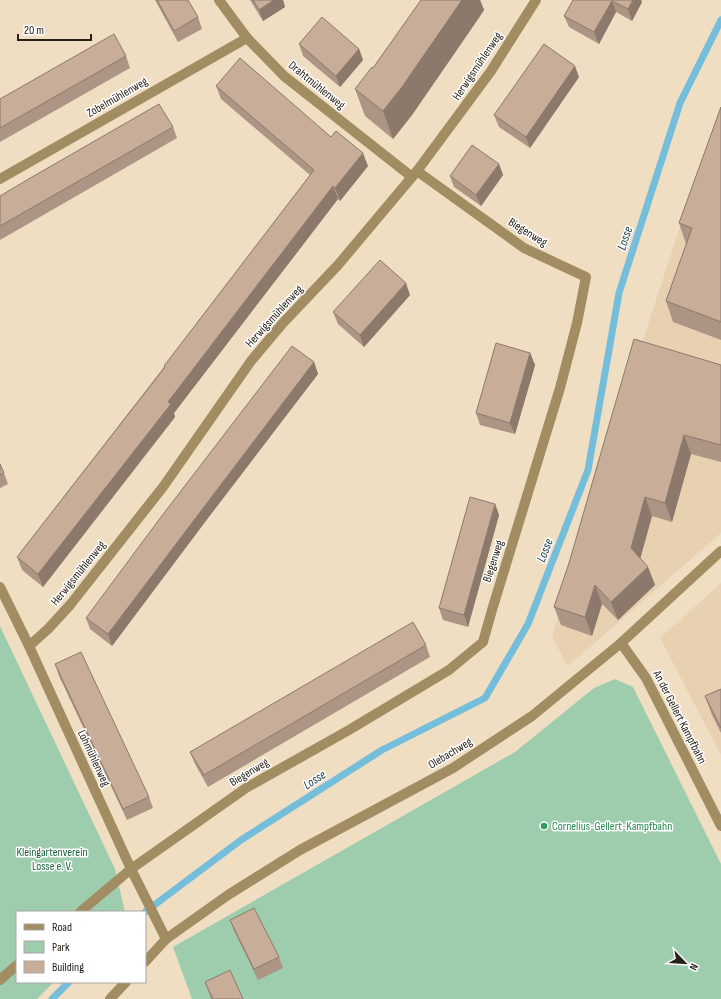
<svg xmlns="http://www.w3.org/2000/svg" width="721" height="999" font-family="'Sofia Sans Condensed',sans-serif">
  <rect width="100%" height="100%" fill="#f0dec2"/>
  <g fill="#e8d1b0">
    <path d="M721,118V533L568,666L552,637L639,352L699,169Z"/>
    <path d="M721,583V755L660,638Z"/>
  </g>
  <g fill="#9ecdae">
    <path d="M0,626L115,869L125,912H17V982H54L37,999H0Z"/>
    <path d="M615,679L633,687L721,864V999H192L173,947L515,752L594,688Z"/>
  </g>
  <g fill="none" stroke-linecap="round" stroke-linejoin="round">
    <g stroke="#75bedb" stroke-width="7">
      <path d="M145,912L241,840L382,750L485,698L528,624L588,470L619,293L680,103L721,20"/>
      <path d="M52,999L69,982"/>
    </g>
    <g stroke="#a28c61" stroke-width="10">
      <path d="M80,912L131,869"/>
      <path d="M145,962L166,939"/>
      <path d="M0,980L17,965"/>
      <path d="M110,999L126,982"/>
    </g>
    <g stroke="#a28c61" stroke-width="10">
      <path d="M219,0L247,38L284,76L412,177"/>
      <path d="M0,179L247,38"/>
      <path d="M0,587L29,646L131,869L166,939L228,895L300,850L453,768L532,716L621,643L721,551"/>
      <path d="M621,643L646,678L721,826"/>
      <path d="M29,646L48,629L70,605L163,487L251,361L282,324L338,265L417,171L491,71L536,0"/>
      <path d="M131,869L246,788L349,730L449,670L483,642L492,610L560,388L577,323L586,277L524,248L417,171"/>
    </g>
  </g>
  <g fill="#ac9584">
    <path d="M155,0H188L198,17L202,29L178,42Z"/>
    <path d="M250,0H283L285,7L263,21Z"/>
    <path d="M421,0H480L484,10L476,22L412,115L393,139L365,116L355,89L373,68Z"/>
    <path d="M573,0H641L642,2L632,21L616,12L599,44L569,27L564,16Z"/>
    <path d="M299,44L359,49L363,60L340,87L303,56Z"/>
    <path d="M126,56L130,68L0,142V99Z"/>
    <path d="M579,77L530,148L499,127L494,115Z"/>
    <path d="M216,86L331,137L368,166L340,201L338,199L174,413L175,417L43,587L22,570L17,557L164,367V366L310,175L221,99Z"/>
    <path d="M721,107V340L673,322L666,301L686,244L679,223Z"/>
    <path d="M173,127L177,138L0,240V196Z"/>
    <path d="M499,164L503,175L481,206L454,187L450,176Z"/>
    <path d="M410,295L364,347L338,324L333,312Z"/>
    <path d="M530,353L535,365L515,434L480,425L476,413Z"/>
    <path d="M314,362L318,374L208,518L112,646L90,629L86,618Z"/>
    <path d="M721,365V462L691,454L672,522L652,516L640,558L648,567L655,585L618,620L602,604L592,636L561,625L554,607Z"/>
    <path d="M0,464L4,473L8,484L0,488Z"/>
    <path d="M495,504L499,515L468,627L443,620L439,608Z"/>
    <path d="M426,645L430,657L208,787L195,764L190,752Z"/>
    <path d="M55,664L149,797L153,808L127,820L59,676Z"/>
    <path d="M721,689V733L712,715L705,696Z"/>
    <path d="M230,920L279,957L283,968L258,980L234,931Z"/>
    <path d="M205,982L243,999H211Z"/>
  </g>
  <g fill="#8c796b">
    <path d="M274,0H283L285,7L263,21L259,10Z"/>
    <path d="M462,0H480L484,10L476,22L412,115L393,139L383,111Z"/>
    <path d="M633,0H641L642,2L632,21L628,9Z"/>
    <path d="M612,1L616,12L599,44L594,32Z"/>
    <path d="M359,49L363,60L340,87L336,76Z"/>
    <path d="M575,66L579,77L530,148L526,137Z"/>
    <path d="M363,153L368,166L340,201L335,188Z"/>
    <path d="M499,164L503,175L481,206L476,195Z"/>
    <path d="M333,186L338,199L174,413L175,417L43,587L38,574L168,402Z"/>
    <path d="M406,283L410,295L364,347L360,335Z"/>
    <path d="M530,353L535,365L515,434L510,423Z"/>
    <path d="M314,362L318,374L208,518L112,646L108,634L204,507Z"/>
    <path d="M684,435L691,454L672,522L665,503Z"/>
    <path d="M645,497L652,516L638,567L631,548Z"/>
    <path d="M495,504L499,515L468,627L464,615Z"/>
    <path d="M648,567L655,585L618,620L611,602Z"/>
    <path d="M595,585L602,604L592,636L585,617Z"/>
  </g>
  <g fill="#c8ad99" stroke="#8c796b">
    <path d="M157,0H188L198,17L174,31Z"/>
    <path d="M253,0H274L259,10Z"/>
    <path d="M421,0H462L402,87L383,111L355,89L372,67L373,68Z"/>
    <path d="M573,0H633L628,9L612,1L594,32L564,16Z"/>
    <path d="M322,17L359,49L336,76L299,44Z"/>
    <path d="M114,34L126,56L0,128V99Z"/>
    <path d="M544,44L575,66L526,137L494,115Z"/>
    <path d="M240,58L331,137L336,131L363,153L335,188L333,186L168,402L171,404L38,574L17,557L165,367L164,366L177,349L314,170L216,86Z"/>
    <path d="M159,104L173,127L0,226V196L32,177Z"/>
    <path d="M721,107V322L666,301L692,228L679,223Z"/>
    <path d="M472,145L499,164L476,195L450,176Z"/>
    <path d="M380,260L406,283L360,335L333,312Z"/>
    <path d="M634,339L721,365V445L684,435L665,503L645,497L631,548L648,567L611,602L595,585L585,617L554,607L569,563Z"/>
    <path d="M496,343L530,353L510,423L476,413Z"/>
    <path d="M292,346L314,362L204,507L108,634L86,618L161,517Z"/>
    <path d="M0,464L4,473L0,475Z"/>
    <path d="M470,497L495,504L464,615L439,608Z"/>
    <path d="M413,622L426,645L204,775L190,752Z"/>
    <path d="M81,652L149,797L123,809L55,664Z"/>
    <path d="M721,689V728L705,696Z"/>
    <path d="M254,908L279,957L254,969L230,920Z"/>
    <path d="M230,970L243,999H213L205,982Z"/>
  </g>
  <circle fill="#2e9e5b" stroke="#fff" stroke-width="1.5" cx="544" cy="826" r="4"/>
  <g text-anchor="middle" stroke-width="3" stroke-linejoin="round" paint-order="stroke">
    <g font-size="12" fill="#282117" stroke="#fff">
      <text transform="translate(477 66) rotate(-56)" y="4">Herwigsmühlenweg</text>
      <text transform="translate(317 85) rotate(39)" y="4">Drahtmühlenweg</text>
      <text transform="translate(117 97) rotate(-30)" y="4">Zobelmühlenweg</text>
      <text transform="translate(528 232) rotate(32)" y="4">Biegenweg</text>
      <text transform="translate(274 316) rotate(-48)" y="4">Herwigsmühlenweg</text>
      <text transform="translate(493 561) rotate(-72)" y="4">Biegenweg</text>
      <text transform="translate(78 573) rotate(-51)" y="4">Herwigsmühlenweg</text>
      <text transform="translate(680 717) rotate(63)" y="4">An der Gellert Kampfbahn</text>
      <text transform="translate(450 753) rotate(-31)" y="4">Olebachweg</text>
      <text transform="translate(94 758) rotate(65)" y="4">Lohmühlenweg</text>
      <text transform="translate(249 772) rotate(-31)" y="4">Biegenweg</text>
    </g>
    <g font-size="12" fill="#27864d" stroke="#fff" text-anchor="start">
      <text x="552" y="830">Cornelius-Gellert-Kampfbahn</text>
    </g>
    <g font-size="12" fill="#1d623d" stroke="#fff">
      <text x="52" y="856">Kleingartenverein<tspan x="52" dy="14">Losse e. V.</tspan></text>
    </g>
    <g font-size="13" font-style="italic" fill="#1a3c49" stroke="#fff">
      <text transform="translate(624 238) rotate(-72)" y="5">Losse</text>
      <text transform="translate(544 550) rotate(-69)" y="5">Losse</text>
      <text transform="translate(314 779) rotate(-33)" y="5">Losse</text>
    </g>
  </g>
  <rect x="16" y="911" width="130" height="72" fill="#ffffff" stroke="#a9a6a2"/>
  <rect x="24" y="924" width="20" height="6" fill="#a28c61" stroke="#a9a6a2"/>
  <text x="52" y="931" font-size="12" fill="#282117">Road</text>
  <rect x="24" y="941" width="20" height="12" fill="#9ecdae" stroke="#a9a6a2"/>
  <text x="52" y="951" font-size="12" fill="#282117">Park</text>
  <rect x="24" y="961" width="20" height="12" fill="#c8ad99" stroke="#a9a6a2"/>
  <text x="52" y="971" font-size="12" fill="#282117">Building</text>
  <g transform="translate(685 963) rotate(115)" stroke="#ffffff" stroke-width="3" paint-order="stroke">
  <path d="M0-3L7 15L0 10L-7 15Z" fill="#282117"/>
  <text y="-6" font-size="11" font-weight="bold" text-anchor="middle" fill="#282117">N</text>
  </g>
  <path d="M18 34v6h73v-6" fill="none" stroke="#282117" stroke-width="2"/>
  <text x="24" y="34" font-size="12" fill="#282117" stroke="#ffffff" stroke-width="3" paint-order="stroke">20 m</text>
</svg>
